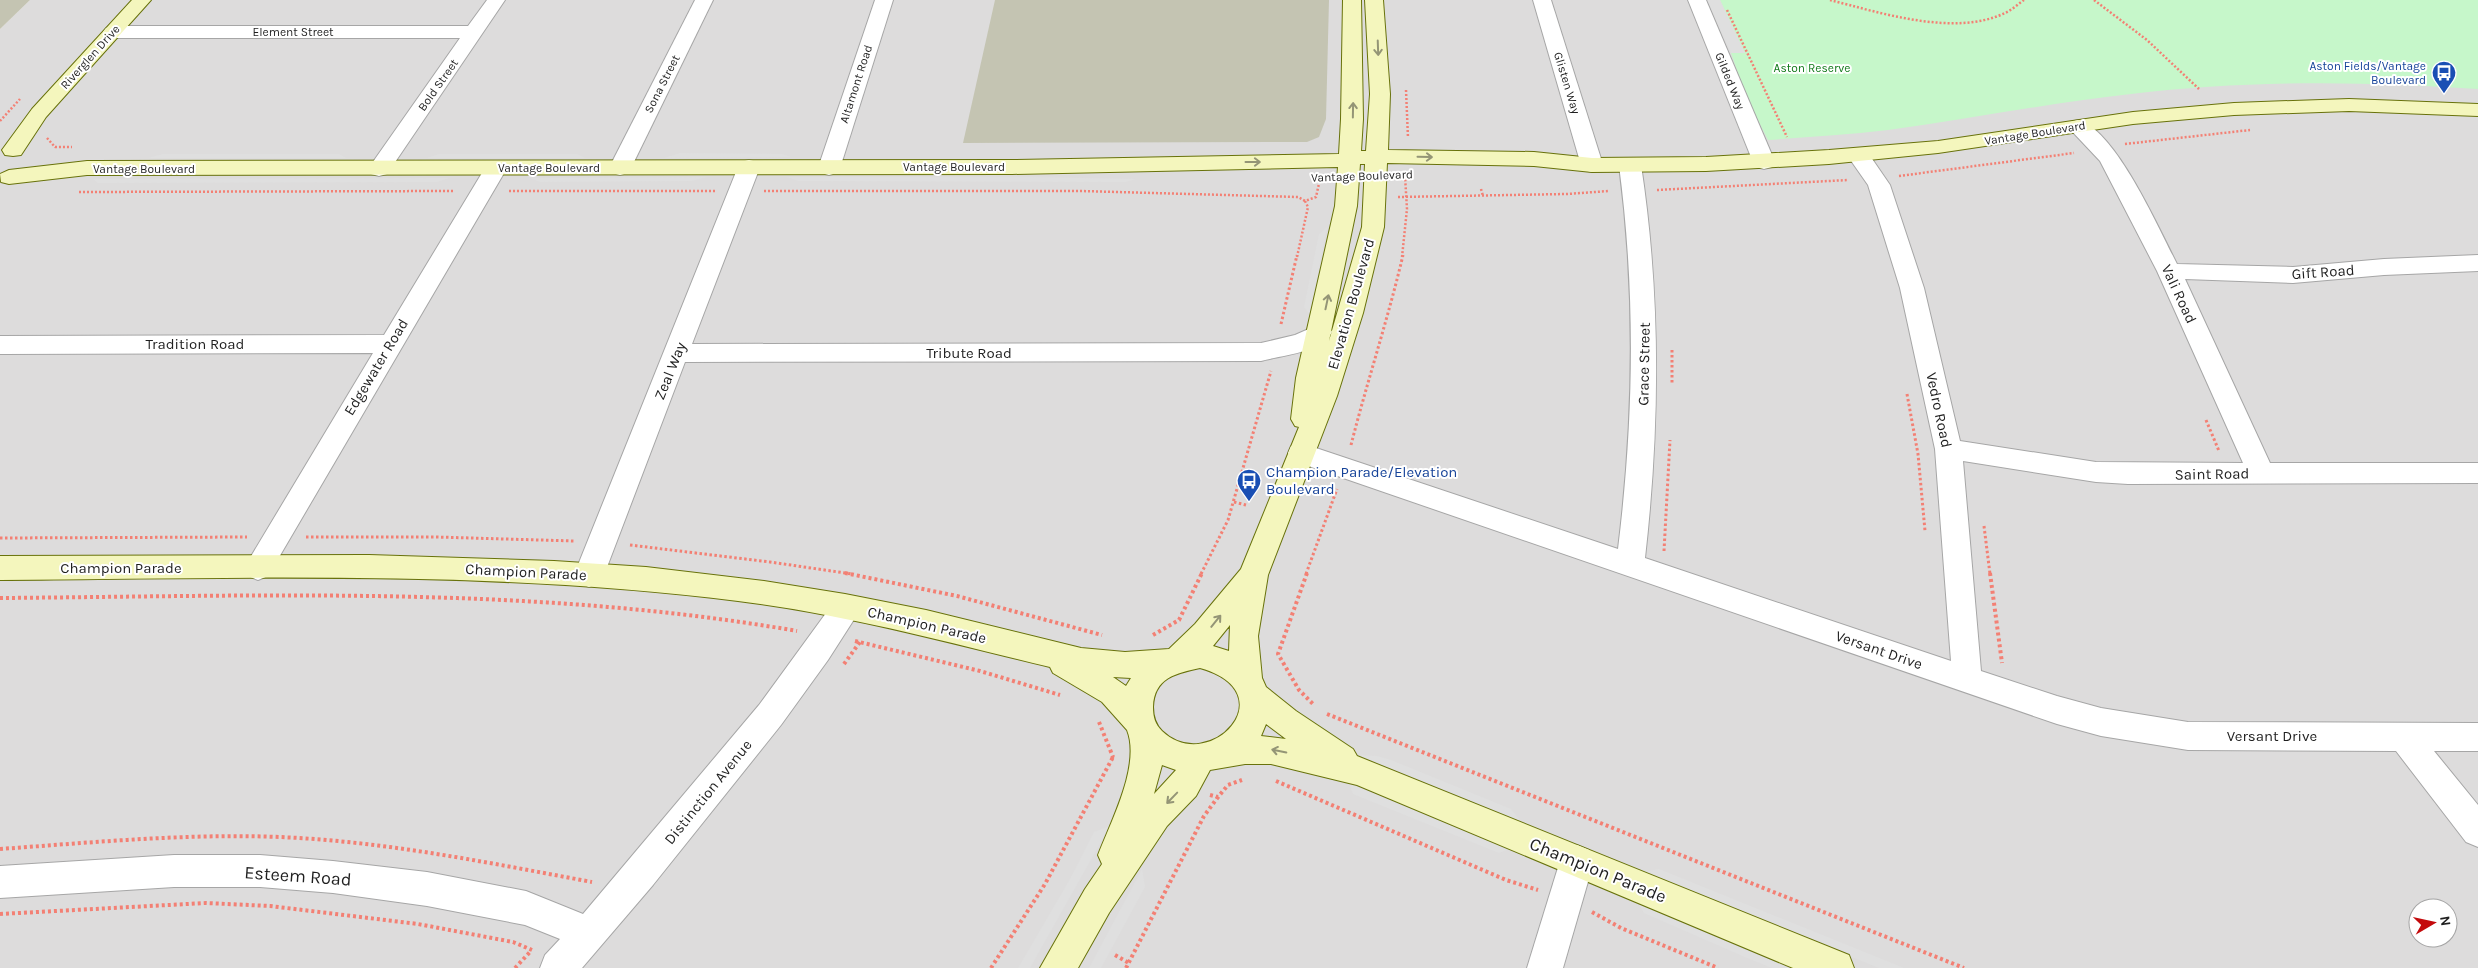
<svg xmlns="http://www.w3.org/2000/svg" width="2478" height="968" font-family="Karla,sans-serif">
  <rect width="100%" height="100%" fill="#f0ece6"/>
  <path fill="#dddcdc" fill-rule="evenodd" d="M30,0H2478V968H0V29ZM2418,908H2448V938H2418Z"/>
  <g fill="#c4c4b2">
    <path d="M0,0H30L0,29Z"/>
    <path d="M995,0H1329L1326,119L1319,137L1307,142L963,143Z"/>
  </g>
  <path fill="#c6f7ca" d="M1720,0H2478V89C2363,81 2246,80 2131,94C2050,103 1969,119 1888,130C1848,135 1808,137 1768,140L1746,97L1731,53H1744Z"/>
  <g fill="#dfdfdf">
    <path d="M1707,0H1720L1745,53H1731Z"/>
    <path d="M680,153L782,154L791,157L664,158Z"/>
    <path d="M163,154H339L346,158H148Z"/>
    <path d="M439,154H577L585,158H427Z"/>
    <path d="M706,177L692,181L540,182L530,178Z"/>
    <path d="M787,177H1032L1136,179L1125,182L798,181Z"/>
    <path d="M449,178L437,182L98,183L93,179Z"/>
    <path d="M1327,227L1310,315L1304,307L1319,234Z"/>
    <path d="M1356,755L1377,756L1391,760L1511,809L1523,824Z"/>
    <path d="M1348,781L1511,848L1499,853L1353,794Z"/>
    <path d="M1110,826L1030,968H1018L1070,879L1094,832Z"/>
    <path d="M1142,869L1145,887L1101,968H1089Z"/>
    <path d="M1659,869L1904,968H1879L1644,872Z"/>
    <path d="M1637,901L1798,968H1772L1745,957L1644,913Z"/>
  </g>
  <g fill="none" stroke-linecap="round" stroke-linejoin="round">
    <defs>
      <g id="street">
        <path d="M487,0H505L387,174L379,176L371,174L368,169L460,38H113L106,36L103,32L106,28L113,26H468Z"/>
        <path d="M695,0H713L631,168L628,173L620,175L612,173L609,168Z"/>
        <path d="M875,0H893L840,168L837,173L829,175L821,173L818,168Z"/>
        <path d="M1533,0H1551L1603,165L1600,170L1592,172L1584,170L1581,165Z"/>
        <path d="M1688,0H1706L1775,162L1772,167L1764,169L1756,167L1753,162Z"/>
        <path d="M2078,120C2115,129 2159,229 2177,264L2293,267L2384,259L2478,255V271L2384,275L2293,283L2185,279L2270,463H2478V483L2128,484L2096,482L1963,461L1981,671L2057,696L2101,708L2188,722L2478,723V751H2434L2478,805V847L2466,842L2396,751L2188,750L2101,736L2057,724L1291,460L1288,453L1291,446L1301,443L1618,549C1634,420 1636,294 1619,165L1622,160L1630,158L1638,160L1641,165C1661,297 1660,426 1645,558L1951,661L1935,449L1900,288L1868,185L1847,155L1850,150L1858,149L1866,150L1890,185L1924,288L1960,441L2096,462L2243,463L2157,271L2100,161L2067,126L2071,122Z"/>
        <path d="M749,160L757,162L760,167L692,344L1261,343L1295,335L1320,324L1329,326L1332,332C1320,353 1283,355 1261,361L685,362L604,575L599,583L589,587L579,583L574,575L738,167L741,162Z"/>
        <path d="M496,161L504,163L507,168L268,576L258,580L248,576L244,568L373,353L0,354V336L384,335L485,168L488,163Z"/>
        <path d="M847,595L857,598L862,607L828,660L781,725L653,885L582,968H540L545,955L560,939L525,925L427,906L333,893L260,887H174L0,898V866L174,855H260L333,861L427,872L526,891L583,914L759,705L837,598Z"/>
        <path d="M1577,845L1589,850L1594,861L1563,968H1527L1560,861L1565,850Z"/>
      </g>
      <g id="secondary">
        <path d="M132,0H151L46,117L21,155L13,156L5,155L2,150L32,109Z"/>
        <path d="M1343,0H1361L1363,119L1361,151H1366L1370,94L1365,0H1383L1390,94L1388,150L1534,152L1592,158L1706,157L1829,150L1938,141L2133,112L2234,103L2349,99L2478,104V116L2349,111L2234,115L2133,124L1938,153L1829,164L1706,171L1592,172L1534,166L1387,163L1384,227L1363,313L1337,396L1268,575L1258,636L1262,678L1266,687L1296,711L1353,749L1357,756L1849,955L1854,968H1793L1357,785L1271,764H1245L1210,770L1196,796L1167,826L1109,913L1078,968H1040L1085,889L1102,864L1098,855C1111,821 1141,765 1127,730L1102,702L1053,673L1050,667C946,642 845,614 738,601C493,570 246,578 0,580V556L369,555L554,561L646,567L764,581L845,594L926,610L1081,648L1125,652L1169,649L1195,624L1241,569L1299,427L1295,426L1291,419L1296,378L1335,206L1338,167L1012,174L87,175L9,184L1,182L0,174L9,170L87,161L1012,160L1339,154L1341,119ZM1360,164H1365L1362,227L1329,341L1357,206ZM1230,625L1229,651L1213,646ZM1200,668C1288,693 1209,776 1162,731C1155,724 1153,717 1153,707C1154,678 1176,673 1200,668ZM1113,677L1131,678L1126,686ZM1266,724L1286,739L1261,736ZM1162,765L1176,770L1154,794Z"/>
      </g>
    </defs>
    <use href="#street" stroke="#a6a6a6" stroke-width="2"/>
    <use href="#secondary" stroke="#68720b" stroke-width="2"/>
    <g stroke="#f38074" stroke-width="2.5" stroke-dasharray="2 2" stroke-linecap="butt">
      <path d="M1830,0C1881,13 1955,37 2005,13C2012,10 2018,4 2024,0"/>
      <path d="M2094,0L2147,40L2199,89"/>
      <path d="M1727,10L1787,137"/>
      <path d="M1406,90L1408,138"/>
      <path d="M0,121L20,99"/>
      <path d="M47,138L55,147H72"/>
      <path d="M2125,144L2250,130"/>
      <path d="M1899,176L2074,153"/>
      <path d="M1481,189L1483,196"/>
      <path d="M1657,190L1848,180"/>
      <path d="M509,191H715"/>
      <path d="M764,191H1081L1298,197L1305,201"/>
      <path d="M79,192L455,191"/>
      <path d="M1398,197L1567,194L1609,191"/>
      <path d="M1297,257L1308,207L1305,201L1316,197L1320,179"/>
      <path d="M1402,257L1407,209L1405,176"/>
    </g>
    <g stroke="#f38074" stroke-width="3" stroke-dasharray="2.5 2.5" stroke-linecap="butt">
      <path d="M1281,324L1297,255"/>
      <path d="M1672,350V384"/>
      <path d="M1907,394L1918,454L1925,531"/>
      <path d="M2206,420L2219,451"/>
      <path d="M1351,445C1367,382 1388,319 1403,255"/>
      <path d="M1234,502L1246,505"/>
      <path d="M1984,526L1990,574"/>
      <path d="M306,537H436L574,541"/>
      <path d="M0,538L247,537"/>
      <path d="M630,545L770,562L852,574"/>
      <path d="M1664,551L1670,440"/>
      <path d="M1201,574L1228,520L1271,371"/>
      <path d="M1306,574L1337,489"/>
    </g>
    <g stroke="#f38074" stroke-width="4" stroke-dasharray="3 3" stroke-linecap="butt">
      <path d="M845,573L957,596L1102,635"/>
      <path d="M1307,573L1278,654L1299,690L1314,705"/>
      <path d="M1990,573L2002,663"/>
      <path d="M0,598C267,596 533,585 797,631"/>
      <path d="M1153,635L1179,620L1202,573"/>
      <path d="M855,641L980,671L1060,695"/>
      <path d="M844,664L860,642"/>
      <path d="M1327,714L1964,968"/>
      <path d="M1099,722L1113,757L1116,758"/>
      <path d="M1276,781L1506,880L1538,890"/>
      <path d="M1210,795L1218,797L1228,785L1242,780"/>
      <path d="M0,849C99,842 200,832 299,838C398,844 495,864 592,882"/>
      <path d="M1592,912L1621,928L1718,968"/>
      <path d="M0,914L206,903L270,906L418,924L513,942L532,950"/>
      <path d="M1115,955L1129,963"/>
      <path d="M515,968L530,952"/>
      <path d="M991,968L1045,884L1113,757"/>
      <path d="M1126,968L1204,816L1218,797"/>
    </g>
    <use href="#street" fill="#fff" fill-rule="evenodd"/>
    <use href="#secondary" fill="#f4f6bd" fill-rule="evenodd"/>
  </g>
  <defs><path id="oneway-shaft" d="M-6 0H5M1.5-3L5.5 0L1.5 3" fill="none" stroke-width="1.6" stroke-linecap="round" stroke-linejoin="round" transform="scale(1.25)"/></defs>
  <g stroke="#949576">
    <use href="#oneway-shaft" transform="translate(1378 48) rotate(88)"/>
    <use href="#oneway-shaft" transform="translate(1353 110) rotate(-89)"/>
    <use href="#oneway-shaft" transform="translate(1425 157) rotate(1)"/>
    <use href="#oneway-shaft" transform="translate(1253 162)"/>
    <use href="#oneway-shaft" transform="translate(1327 302) rotate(-78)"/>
    <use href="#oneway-shaft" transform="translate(1216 621) rotate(-51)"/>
    <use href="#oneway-shaft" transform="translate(1279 751) rotate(-168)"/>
    <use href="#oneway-shaft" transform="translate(1172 798) rotate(134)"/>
  </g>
  <defs>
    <symbol id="bus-pin" viewBox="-11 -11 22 30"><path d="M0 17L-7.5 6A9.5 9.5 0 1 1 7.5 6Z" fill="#1a4fb4" stroke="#fff"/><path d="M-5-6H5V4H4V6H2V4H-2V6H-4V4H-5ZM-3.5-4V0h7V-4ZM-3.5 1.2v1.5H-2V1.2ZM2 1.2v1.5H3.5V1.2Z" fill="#fff"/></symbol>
  </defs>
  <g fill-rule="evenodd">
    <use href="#bus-pin" x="2430" y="59" width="28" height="38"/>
    <use href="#bus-pin" x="1235" y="467" width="28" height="38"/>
  </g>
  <g text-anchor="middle" stroke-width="4" stroke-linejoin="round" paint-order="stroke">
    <g font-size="12" fill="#1f1f1f" stroke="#fff">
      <text x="293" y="36">Element Street</text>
      <text transform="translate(90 57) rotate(-48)" y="4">Riverglen Drive</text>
      <text transform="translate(1730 81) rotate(68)" y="4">Gilded Way</text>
      <text transform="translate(1567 83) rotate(73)" y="4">Glisten Way</text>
      <text transform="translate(662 84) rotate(-63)" y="4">Sona Street</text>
      <text transform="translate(856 84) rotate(-72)" y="4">Altamont Road</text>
      <text transform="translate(438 85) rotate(-55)" y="4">Bold Street</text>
      <text transform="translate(2035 133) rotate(-9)" y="4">Vantage Boulevard</text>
      <text x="954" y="171">Vantage Boulevard</text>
      <text x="549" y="172">Vantage Boulevard</text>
      <text x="144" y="173">Vantage Boulevard</text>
      <text transform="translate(1362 176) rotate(-2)" y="4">Vantage Boulevard</text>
    </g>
    <g font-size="12" fill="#164399" stroke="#fff" text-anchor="end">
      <text x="2426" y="70">Aston Fields/Vantage<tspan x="2426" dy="14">Boulevard</tspan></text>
    </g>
    <g font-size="12" fill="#117919" stroke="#fff">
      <text x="1812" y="72">Aston Reserve</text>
    </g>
    <g font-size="15" fill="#1f1f1f" stroke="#fff">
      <text transform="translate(2323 272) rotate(-4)" y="5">Gift Road</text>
      <text transform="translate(2179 294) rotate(65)" y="5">Vali Road</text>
      <text transform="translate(1351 304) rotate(-74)" y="5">Elevation Boulevard</text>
      <text x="195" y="349">Tradition Road</text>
      <text x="969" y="358">Tribute Road</text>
      <text transform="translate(1644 364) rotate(-89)" y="5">Grace Street</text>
      <text transform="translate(376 367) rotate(-59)" y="5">Edgewater Road</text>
      <text transform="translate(670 371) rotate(-68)" y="5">Zeal Way</text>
      <text transform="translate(1939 410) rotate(78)" y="5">Vedro Road</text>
      <text transform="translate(2212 474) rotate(-1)" y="5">Saint Road</text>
      <text x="121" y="573">Champion Parade</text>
      <text transform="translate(526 572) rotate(3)" y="5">Champion Parade</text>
      <text transform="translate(927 625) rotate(13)" y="5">Champion Parade</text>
      <text transform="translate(1879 650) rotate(19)" y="5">Versant Drive</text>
      <text x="2272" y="741">Versant Drive</text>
      <text transform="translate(708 792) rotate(-51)" y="5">Distinction Avenue</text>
    </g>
    <g font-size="15" fill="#164399" stroke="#fff" text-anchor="start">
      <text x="1266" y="477">Champion Parade/Elevation<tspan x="1266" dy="17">Boulevard</tspan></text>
    </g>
    <g font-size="18" fill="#1f1f1f" stroke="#fff">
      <text transform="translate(1598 870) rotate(22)" y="6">Champion Parade</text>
      <text transform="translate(298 876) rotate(4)" y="6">Esteem Road</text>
    </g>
  </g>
  <g transform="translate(2433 923) rotate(81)"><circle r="24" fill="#ffffff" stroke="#a5a5a5"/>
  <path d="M0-4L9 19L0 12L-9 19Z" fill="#c40a0c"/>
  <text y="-8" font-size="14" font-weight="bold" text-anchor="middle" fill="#1f1f1f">N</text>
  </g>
</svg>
